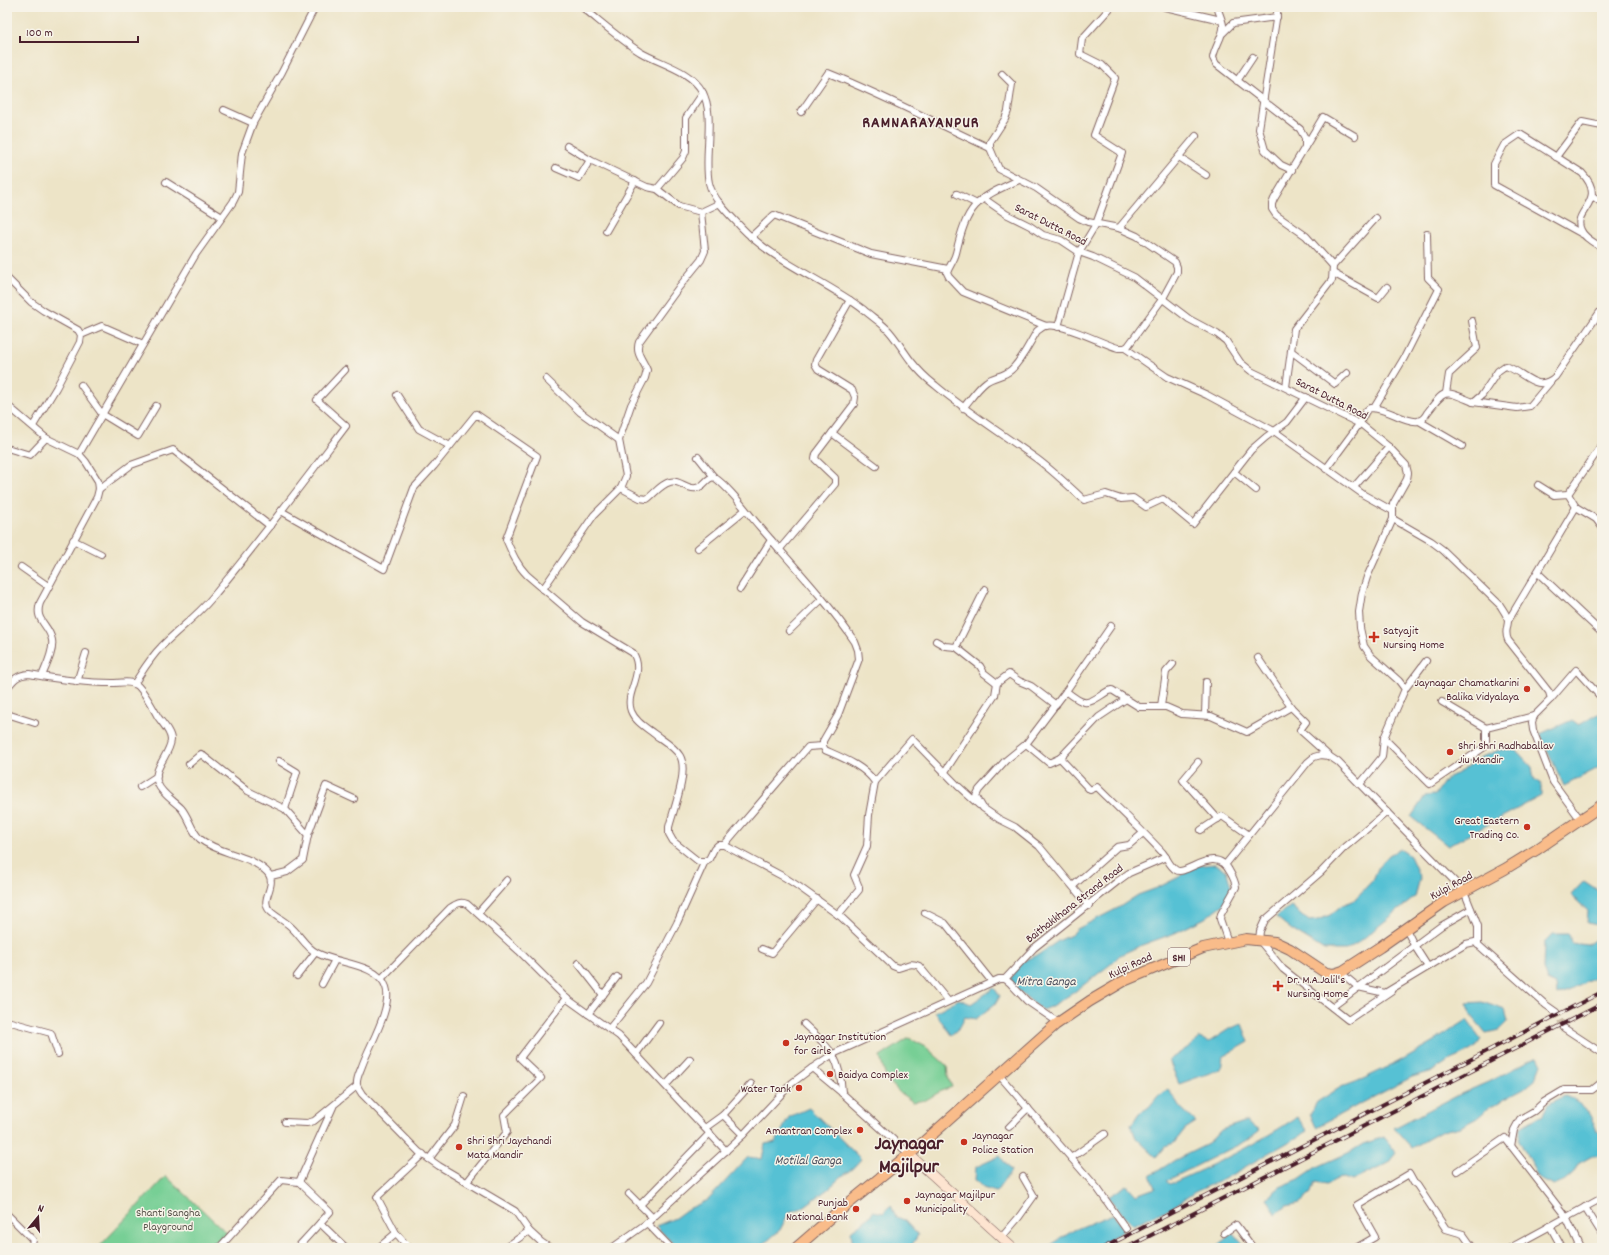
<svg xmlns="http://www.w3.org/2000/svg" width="1609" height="1255" font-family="Dekko,sans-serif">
  <rect width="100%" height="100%" fill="#f7f3e8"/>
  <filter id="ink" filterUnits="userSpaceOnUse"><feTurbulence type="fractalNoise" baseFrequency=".025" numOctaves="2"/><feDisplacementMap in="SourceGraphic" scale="8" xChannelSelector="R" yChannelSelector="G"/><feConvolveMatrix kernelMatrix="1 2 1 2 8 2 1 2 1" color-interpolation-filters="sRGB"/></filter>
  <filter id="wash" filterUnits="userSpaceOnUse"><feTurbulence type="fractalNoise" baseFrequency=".012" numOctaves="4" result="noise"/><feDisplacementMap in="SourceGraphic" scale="16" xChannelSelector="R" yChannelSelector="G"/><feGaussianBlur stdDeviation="0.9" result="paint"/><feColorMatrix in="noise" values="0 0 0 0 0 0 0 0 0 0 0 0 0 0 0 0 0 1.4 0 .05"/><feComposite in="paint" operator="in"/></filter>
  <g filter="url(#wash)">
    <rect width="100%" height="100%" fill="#ede4c7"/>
    <g fill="#77cf95" stroke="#607760">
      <path d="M909,1038L926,1047L947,1066L948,1077L952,1087L941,1091L926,1100L913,1102L900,1093L886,1078L880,1057Z"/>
      <path d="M166,1176L228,1234L215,1248H98Z"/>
    </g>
    <g fill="#57c1d4" stroke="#507080">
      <path d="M1602,712V766L1564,786L1540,734L1572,720L1579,725Z"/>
      <path d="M1515,749L1532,767L1534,779L1541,783V796L1448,846L1411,817L1425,796L1435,795L1446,779L1463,770L1479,758L1499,750Z"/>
      <path d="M1400,849L1410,856L1420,878L1415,897L1359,942L1346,950H1324L1292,930L1276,917L1291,906L1309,921L1318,920L1330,915L1342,905L1353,901L1373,880L1379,866L1389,855Z"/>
      <path d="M1215,864L1226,870L1231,886L1229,897L1224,904L1205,918L1175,933L1142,945L1120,955L1111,964L1073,993L1050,1007L1042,1010L1015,988L1011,978L1023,961L1038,955L1058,941L1071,935L1077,929L1118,908L1138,895L1157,888L1179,877L1195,866Z"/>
      <path d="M1584,881L1602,893V922L1598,925L1587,923L1588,911L1571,895Z"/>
      <path d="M1553,934H1569L1571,943L1587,945L1602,935V974L1573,989L1557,995L1556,985L1547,981L1543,969L1544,943Z"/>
      <path d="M994,988L1000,996L996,1003L976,1019L965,1017L960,1027L951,1035L935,1012L959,999L971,1004Z"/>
      <path d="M1482,1002L1505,1010L1508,1021L1499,1030L1486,1033L1471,1015L1467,1003Z"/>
      <path d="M1467,1020L1481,1039L1476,1047L1463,1055L1447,1062L1433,1071L1412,1077L1316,1127L1310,1114L1317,1102L1341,1087L1363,1079L1398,1062L1433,1042Z"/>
      <path d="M1242,1024L1249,1042L1223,1057L1221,1069L1179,1084L1169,1060L1190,1046L1199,1038L1209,1042L1229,1029Z"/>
      <path d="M1538,1056L1542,1064L1536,1079L1524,1089L1490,1107L1477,1118L1460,1127L1442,1131L1412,1148L1394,1128L1454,1097L1488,1082Z"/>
      <path d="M1168,1089L1181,1108L1196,1122L1185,1129L1174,1143L1165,1146L1156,1157L1136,1138L1131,1125L1139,1113L1149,1107L1158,1096Z"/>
      <path d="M1565,1096C1585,1104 1589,1111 1597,1131L1602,1133V1156L1594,1155L1578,1164L1574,1172L1565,1180L1554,1185L1538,1177L1519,1140L1521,1127L1543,1114L1548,1104Z"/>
      <path d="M809,1108L861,1159L853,1168L841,1177L828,1189L802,1208L789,1212L780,1230L759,1248H677L656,1226L675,1218L686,1210L708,1200L748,1157L762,1159L765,1144L776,1142L789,1117Z"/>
      <path d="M1297,1117L1308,1131L1224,1179L1195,1192L1171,1208L1132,1225L1108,1197L1127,1185L1136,1195L1155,1188L1150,1176L1175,1160L1208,1144L1221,1130L1247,1121L1260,1130L1246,1141L1166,1181L1170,1184C1214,1165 1257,1144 1297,1117Z"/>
      <path d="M1384,1137L1397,1153L1389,1163L1352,1181L1341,1177L1327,1184L1315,1182L1310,1195L1300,1203L1287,1206L1276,1214L1267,1198L1280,1187L1299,1179L1315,1168L1350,1152L1363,1144Z"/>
      <path d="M1000,1156L1011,1171L996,1192L983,1188L975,1180L976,1167Z"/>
      <path d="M891,1205L895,1216L904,1220L918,1235L910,1248L853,1247L851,1231C859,1224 868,1221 873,1211L884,1213Z"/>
      <path d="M1113,1214L1124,1230L1095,1248H1046L1074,1230Z"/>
      <path d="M1233,1232L1247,1248H1215Z"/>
    </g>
  </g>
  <g filter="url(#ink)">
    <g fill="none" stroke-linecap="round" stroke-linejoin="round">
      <path stroke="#ccbda8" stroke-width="6" stroke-dasharray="6 3" stroke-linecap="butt" d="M1556,1012L1564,1028"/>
      <defs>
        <g id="street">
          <path d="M582,7C601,22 620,39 640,52C660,64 690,70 702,91C716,115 703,156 709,183C713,200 730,215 741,227C775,263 825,280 864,310C872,317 882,323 889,331C897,340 904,352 911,361C918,370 926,378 935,385C967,412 1003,434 1037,459C1053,471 1069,486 1084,500L1106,494L1121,499L1133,498L1146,507L1163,499L1193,524L1251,450L1266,437L1287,422L1306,397"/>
          <path d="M1165,7L1221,20"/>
          <path d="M1217,7C1219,13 1222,19 1223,25C1225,33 1214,48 1213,58L1216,64L1300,129L1305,138V147L1274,199L1272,204V209L1276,215L1306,236L1333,266L1332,280L1294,329L1286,387"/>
          <path d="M1278,7L1259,129L1265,150L1281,165L1292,170"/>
          <path d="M1223,33L1233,23L1277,17"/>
          <path d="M1237,81L1253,57"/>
          <path d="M224,110L253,123"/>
          <path d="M801,112L828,73C883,95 936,123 990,148"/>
          <path d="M567,146L590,160L647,187L657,189L683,158L686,151V118L703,93"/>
          <path d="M1305,147L1323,117L1355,136"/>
          <path d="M1179,157L1206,175"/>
          <path d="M1556,157L1582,122L1602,126"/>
          <path d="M556,168L579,178L590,160"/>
          <path d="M1019,180C975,199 967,206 956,253C954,261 949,266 947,273L949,277L963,292L1046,326"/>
          <path d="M166,182L222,217"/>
          <path d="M657,189L679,206L701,212"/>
          <path d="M957,194L977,204"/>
          <path d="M1594,197L1602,203"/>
          <path d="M983,198L1006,214L1030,226L1043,235L1061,240L1079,252L1093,257L1134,277L1189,319L1217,334L1226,341L1240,362L1251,371L1362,425L1389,447L1406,465L1408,473L1407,479L1393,504V519L1367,577L1362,593L1359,612L1360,628L1364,646L1371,656L1399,681L1405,689L1384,738L1382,757L1360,784"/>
          <path d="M720,203L701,212L705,251L701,260L679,287L639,342C635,353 643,360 647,370L645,378L631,405L619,440L626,476L621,488L640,498L647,499C654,494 661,484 670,482C679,479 687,490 696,488C705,487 705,478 714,477C732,490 745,510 760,527C791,563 828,602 855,642L858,650L859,659L838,715L823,741V746L825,750C843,758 864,766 875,782L869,815L867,846L854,875L859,887V890L838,915"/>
          <path d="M1119,228L1196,136"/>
          <path d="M606,231L635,181"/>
          <path d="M1584,235L1494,185V164L1504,145L1520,134L1582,173C1609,202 1571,210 1581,230C1584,238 1595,243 1602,248"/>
          <path d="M751,237L774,215L871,254L948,269"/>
          <path d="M1333,266L1376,218"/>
          <path d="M1333,273L1378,298L1387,287"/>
          <path d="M7,278L31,302L44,311L78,330L81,335L80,342L56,388L33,426"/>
          <path d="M1058,327L1079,252L1096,224L1122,153L1094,135L1115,78L1102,65L1080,54L1082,39L1111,7"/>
          <path d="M81,335L102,326L143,344"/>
          <path d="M1125,348L1167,377L1207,395L1274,431L1364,495L1393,511"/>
          <path d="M1291,351L1335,384L1347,373"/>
          <path d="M546,379L580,412L619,440"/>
          <path d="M81,385L102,414L138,436L156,406"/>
          <path d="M1446,393L1449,374L1477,348L1472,321"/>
          <path d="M397,395L419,429L450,446"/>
          <path d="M1473,402L1517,408L1530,406L1551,381"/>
          <path d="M7,405L46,438L79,454L86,462L98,481L99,489L97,497L40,603C34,621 49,624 52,640C54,651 46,666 42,676"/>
          <path d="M963,408C970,400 977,389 986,382C994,376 1003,377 1011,370C1022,360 1029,344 1037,331C1040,329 1042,327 1045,326C1062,322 1100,343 1118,348H1125L1128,346L1163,298L1177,272V267L1175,262L1137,236L1119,228L1088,222L1079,218L1036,188L999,169L990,148V142L1005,119L1008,111L1012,84L1002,74"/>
          <path d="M1374,408L1404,358L1439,289L1428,278L1427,234"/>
          <path d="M1419,421L1462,446"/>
          <path d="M832,433L876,466"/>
          <path d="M7,448L30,455L46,438"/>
          <path d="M79,454L196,254L233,202L238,192L242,153L253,123L282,72L315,7"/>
          <path d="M698,457L714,477"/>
          <path d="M1326,469L1360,423L1366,411L1370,408C1385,407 1406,423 1418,421C1422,420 1425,417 1427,413C1446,388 1444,390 1473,402L1482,395L1498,371L1505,366C1524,371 1536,394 1555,377L1602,309"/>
          <path d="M1234,472L1256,490"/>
          <path d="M1538,485L1554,495L1568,494L1576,507L1596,519L1602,527"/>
          <path d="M1354,487L1389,447"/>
          <path d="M99,489L131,465L173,450L270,526"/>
          <path d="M1568,494L1602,445"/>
          <path d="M281,511L384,569L414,488L434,466L476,414L537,456L506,539C512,553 517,565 527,575L582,622L633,653C646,674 624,692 631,711C635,721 645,727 653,733C662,740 674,746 680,756C689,771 673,811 669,827V834L673,841L698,861H705L709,859L714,849L718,845H724L784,877L798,886L841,917L893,966L898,968C907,966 910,962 919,966L948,1001"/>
          <path d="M1393,519L1431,541L1443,550L1500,605C1503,610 1507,615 1508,620C1508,629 1504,631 1508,640L1549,692L1551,699L1534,716L1532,722L1533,730L1553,782L1580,819"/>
          <path d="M73,540L101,554"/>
          <path d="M698,548L745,510"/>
          <path d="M779,550L835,484V478L815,459L816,454L854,404L855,397L852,390L818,369L815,364L816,360L850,300"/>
          <path d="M21,567L48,586"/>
          <path d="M1538,573L1602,633"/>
          <path d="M543,589L594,515L621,488"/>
          <path d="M740,589L771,540"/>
          <path d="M1508,621L1576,507"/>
          <path d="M789,631L821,600"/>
          <path d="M936,641L945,646L956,647L980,666L984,673L997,683L1009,674L1019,681L1031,686L1056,705"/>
          <path d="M956,647L985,589"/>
          <path d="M1258,658L1291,707"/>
          <path d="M77,682L86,653"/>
          <path d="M134,684C142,672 150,658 161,647C177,630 196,617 211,599C258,543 302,484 346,426L317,400L345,370"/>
          <path d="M7,688C14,679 17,675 29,674C57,679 84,683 112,683C120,683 132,680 138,686C145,693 153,708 158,717C163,724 171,732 171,740C170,755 151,769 158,784C161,793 174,801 181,808C189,817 191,831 200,839C219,854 248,854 266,871C280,884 258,899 270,911C276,917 285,921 291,927C300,935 306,948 317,953C336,964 378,963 386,987C393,1007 369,1046 362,1066C360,1072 356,1078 357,1085C358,1088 360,1091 362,1094L419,1152L439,1166L515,1211L529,1231L541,1242L550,1248"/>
          <path d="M1405,689L1426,661"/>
          <path d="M1066,691C1087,708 1087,704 1108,691L1112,690L1139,707H1166L1182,714L1211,716L1247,732L1291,707L1306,722L1300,730L1329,756"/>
          <path d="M1551,699L1576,670L1599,695L1602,694"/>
          <path d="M1161,706L1166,672L1173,664"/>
          <path d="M7,714L35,723"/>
          <path d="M1205,715L1206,682"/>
          <path d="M1486,728L1534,716"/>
          <path d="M1384,738L1430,784L1486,746V728L1442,702"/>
          <path d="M1026,744L1049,763L1060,758L1090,790L1097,787C1119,809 1142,830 1163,853C1167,858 1170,867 1176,870C1186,877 1215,843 1230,872C1233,877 1235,881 1236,887L1221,914L1220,919L1228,942"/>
          <path d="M1060,758L1099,717L1126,699"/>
          <path d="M1198,762L1183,780L1218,819"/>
          <path d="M189,764L201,754L248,791L285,809"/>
          <path d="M944,773L995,695L997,683"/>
          <path d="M875,782L912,739L958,786L979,805"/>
          <path d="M140,787L157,776"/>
          <path d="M1387,812L1343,849L1321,872L1265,920L1260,931L1259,940L1283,969L1348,1020L1391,991"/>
          <path d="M1201,830L1222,816L1249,835"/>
          <path d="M308,835L326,786L354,799"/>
          <path d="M724,845L808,747L823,746"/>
          <path d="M1225,865L1308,762L1314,757L1321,755L1329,756L1338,762L1464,891L1478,926V945"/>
          <path d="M271,876L287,872L303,860L308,835L285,809L297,772L279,761"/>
          <path d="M1073,886L1117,847L1129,845L1143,833"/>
          <path d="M1089,906L1039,846L1015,827L999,819L983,808L976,796L979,790L1005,761L1026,744L1066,691L1111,626"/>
          <path d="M478,913L507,880"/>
          <path d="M925,913L945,923L992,982"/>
          <path d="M1406,929L1414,945L1428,967"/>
          <path d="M762,949L772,953L817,899"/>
          <path d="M578,963L603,995"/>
          <path d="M1340,972L1358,987L1385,993L1466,944L1475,942L1546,1005L1556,1012"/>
          <path d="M297,976L315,953"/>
          <path d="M382,978L450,908C456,904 460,901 467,904L519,951L566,998L619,1036L726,1151"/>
          <path d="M1005,979L1034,948L1118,881L1129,873L1166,857"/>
          <path d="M322,984L335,960"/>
          <path d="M1332,1007L1441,926L1471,909"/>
          <path d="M588,1014L617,977"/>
          <path d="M7,1021L51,1033L58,1054"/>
          <path d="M804,1024C830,1049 840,1055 842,1093"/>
          <path d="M1564,1028L1602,1053"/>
          <path d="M609,1029L646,983L677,923L705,861"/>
          <path d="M636,1054L659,1023"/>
          <path d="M812,1068L833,1054L999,979H1005L1010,983L1027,1001L1059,1023"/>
          <path d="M999,1075L1098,1189L1126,1229"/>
          <path d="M666,1085L690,1059"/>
          <path d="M723,1115L743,1135"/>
          <path d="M285,1122L307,1123L314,1121L357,1086"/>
          <path d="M1009,1127L1028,1108"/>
          <path d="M705,1128L723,1115L751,1084"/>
          <path d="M1511,1146L1514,1130L1520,1119L1534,1111L1544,1102L1564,1090H1592L1602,1082"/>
          <path d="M1071,1158L1105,1134"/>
          <path d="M429,1159L455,1125L464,1096"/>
          <path d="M1457,1171L1505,1138L1566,1217L1580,1248"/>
          <path d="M299,1182L333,1107"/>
          <path d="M467,1182L507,1132L504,1115L541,1078L520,1058L566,998"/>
          <path d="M629,1194L653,1218"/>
          <path d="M640,1205L710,1133"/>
          <path d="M1585,1207L1600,1231"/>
          <path d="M7,1214L33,1240L31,1248"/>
          <path d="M320,1223L346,1248"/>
          <path d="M647,1223L671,1248"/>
          <path d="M1550,1226L1562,1248"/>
          <path d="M396,1233L377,1197L423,1154"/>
          <path d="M1224,1233L1236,1225L1253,1248"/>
          <path d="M1001,1238L1019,1217L1034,1196L1023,1177"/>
          <path d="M219,1248L281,1180L299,1182L330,1212L297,1248"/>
          <path d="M378,1248L396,1233L409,1248"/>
          <path d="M505,1248L529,1231"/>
          <path d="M612,1248L647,1223L743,1135L792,1083L812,1068L842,1093L909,1154"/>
          <path d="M1356,1248L1375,1237L1357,1205L1409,1174L1414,1183L1417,1185L1446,1229L1463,1234L1473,1248"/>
          <path d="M1510,1248L1602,1198"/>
        </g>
        <path id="secondary" d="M909,1154L1013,1248"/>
        <path id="primary" d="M796,1248L833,1216L918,1147L1055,1025L1090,1001L1124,981L1203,948L1246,939L1275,942L1290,949L1326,973L1334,974L1343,971L1380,947L1444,902L1505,869L1536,850L1602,805"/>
      </defs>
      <use href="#street" stroke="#836462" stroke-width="8"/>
      <use href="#secondary" stroke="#836462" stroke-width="10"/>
      <use href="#primary" stroke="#836462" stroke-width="12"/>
      <use href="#street" stroke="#fff" stroke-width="6"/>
      <use href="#secondary" stroke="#fde4d0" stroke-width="9"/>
      <use href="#primary" stroke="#f9bc8a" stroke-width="10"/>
      <defs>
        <g id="rail">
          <path d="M1103,1248L1602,992"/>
          <path d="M1126,1248L1602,1004"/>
        </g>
      </defs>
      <use href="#rail" stroke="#4a1f2b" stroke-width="4"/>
      <use href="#rail" stroke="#f7f3e8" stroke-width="2.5" stroke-dasharray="8" stroke-linecap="butt"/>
    </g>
  </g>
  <g fill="#c8321e" stroke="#f7f3e8" stroke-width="1.5">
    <path d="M1372 631h4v4h4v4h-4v4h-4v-4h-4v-4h4z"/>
    <circle cx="1527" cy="689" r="4"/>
    <circle cx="1450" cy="752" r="4"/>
    <circle cx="1527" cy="827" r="4"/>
    <path d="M1276 980h4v4h4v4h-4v4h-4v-4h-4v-4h4z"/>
    <circle cx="786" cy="1043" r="4"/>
    <circle cx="830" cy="1074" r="4"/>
    <circle cx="799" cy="1088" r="4"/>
    <circle cx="860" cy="1130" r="4"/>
    <circle cx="964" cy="1142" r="4"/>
    <circle cx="459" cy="1147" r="4"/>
    <circle cx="907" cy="1201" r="4"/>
    <circle cx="856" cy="1209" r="4"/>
  </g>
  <g text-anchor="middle" stroke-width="3" stroke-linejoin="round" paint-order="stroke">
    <rect fill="#f7f3e8" stroke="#7e5f64" stroke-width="1" x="1168" y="948" width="22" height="18" rx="3"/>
    <g font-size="11" font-weight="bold" fill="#4a1f2b">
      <text x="1179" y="961">SH1</text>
    </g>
    <g font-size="12" fill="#4a1f2b" stroke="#f7f3e8">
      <text transform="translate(1051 224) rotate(27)" y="4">Sarat Dutta Road</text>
      <text transform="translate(1332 398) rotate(27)" y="4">Sarat Dutta Road</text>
      <text transform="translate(1451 885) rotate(-29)" y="4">Kulpi Road</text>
      <text transform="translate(1074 903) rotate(-38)" y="4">Baithakkhana Strand Road</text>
      <text transform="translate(1130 965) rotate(-25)" y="4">Kulpi Road</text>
    </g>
    <g font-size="12" fill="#4a1f2b" stroke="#f7f3e8" text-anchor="start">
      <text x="1383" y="634">Satyajit<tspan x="1383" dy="14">Nursing Home</tspan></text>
      <text x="1519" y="686" text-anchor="end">Jaynagar Chamatkarini<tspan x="1519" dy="14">Balika Vidyalaya</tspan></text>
      <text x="1458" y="749">Shri Shri Radhaballav<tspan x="1458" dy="14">Jiu Mandir</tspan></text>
      <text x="1519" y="824" text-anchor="end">Great Eastern<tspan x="1519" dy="14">Trading Co.</tspan></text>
      <text x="1287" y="983">Dr. M.A.Jalil's<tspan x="1287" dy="14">Nursing Home</tspan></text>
      <text x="794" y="1040">Jaynagar Institution<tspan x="794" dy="14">for Girls</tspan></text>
      <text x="838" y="1078">Baidya Complex</text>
      <text x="791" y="1092" text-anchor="end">Water Tank</text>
      <text x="852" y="1134" text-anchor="end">Amantran Complex</text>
      <text x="972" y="1139">Jaynagar<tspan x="972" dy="14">Police Station</tspan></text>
      <text x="467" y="1144">Shri Shri Jaychandi<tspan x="467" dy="14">Mata Mandir</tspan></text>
      <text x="915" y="1198">Jaynagar Majilpur<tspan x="915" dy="14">Municipality</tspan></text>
      <text x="848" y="1206" text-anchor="end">Punjab<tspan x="848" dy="14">National Bank</tspan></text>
    </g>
    <g font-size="12" fill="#58544b" stroke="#f7f3e8">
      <text x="168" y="1216">Shanti Sangha<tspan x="168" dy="14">Playground</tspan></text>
    </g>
    <g font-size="13" font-style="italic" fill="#4e505e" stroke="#f7f3e8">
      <text x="1046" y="985">Mitra Ganga</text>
      <text x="808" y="1164">Motilal Ganga</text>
    </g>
    <g font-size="16" font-weight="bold" letter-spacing="1" fill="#4a1f2b" stroke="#f7f3e8">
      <text x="921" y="127">RAMNARAYANPUR</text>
    </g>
    <g font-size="20" font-weight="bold" fill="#4a1f2b" stroke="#f7f3e8">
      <text x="909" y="1149">Jaynagar<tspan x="909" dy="23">Majilpur</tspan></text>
    </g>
  </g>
  <rect width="1609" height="1255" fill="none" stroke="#f7f3e8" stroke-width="24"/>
  <g transform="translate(38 1217) rotate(18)" stroke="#f7f3e8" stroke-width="3" paint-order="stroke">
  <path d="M0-3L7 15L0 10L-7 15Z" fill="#4a1f2b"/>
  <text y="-6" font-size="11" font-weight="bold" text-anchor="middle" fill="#4a1f2b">N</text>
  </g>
  <path d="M20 36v6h118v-6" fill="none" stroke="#4a1f2b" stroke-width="2"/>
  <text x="26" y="36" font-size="12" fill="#4a1f2b" stroke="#f7f3e8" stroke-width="3" paint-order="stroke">100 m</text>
</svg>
